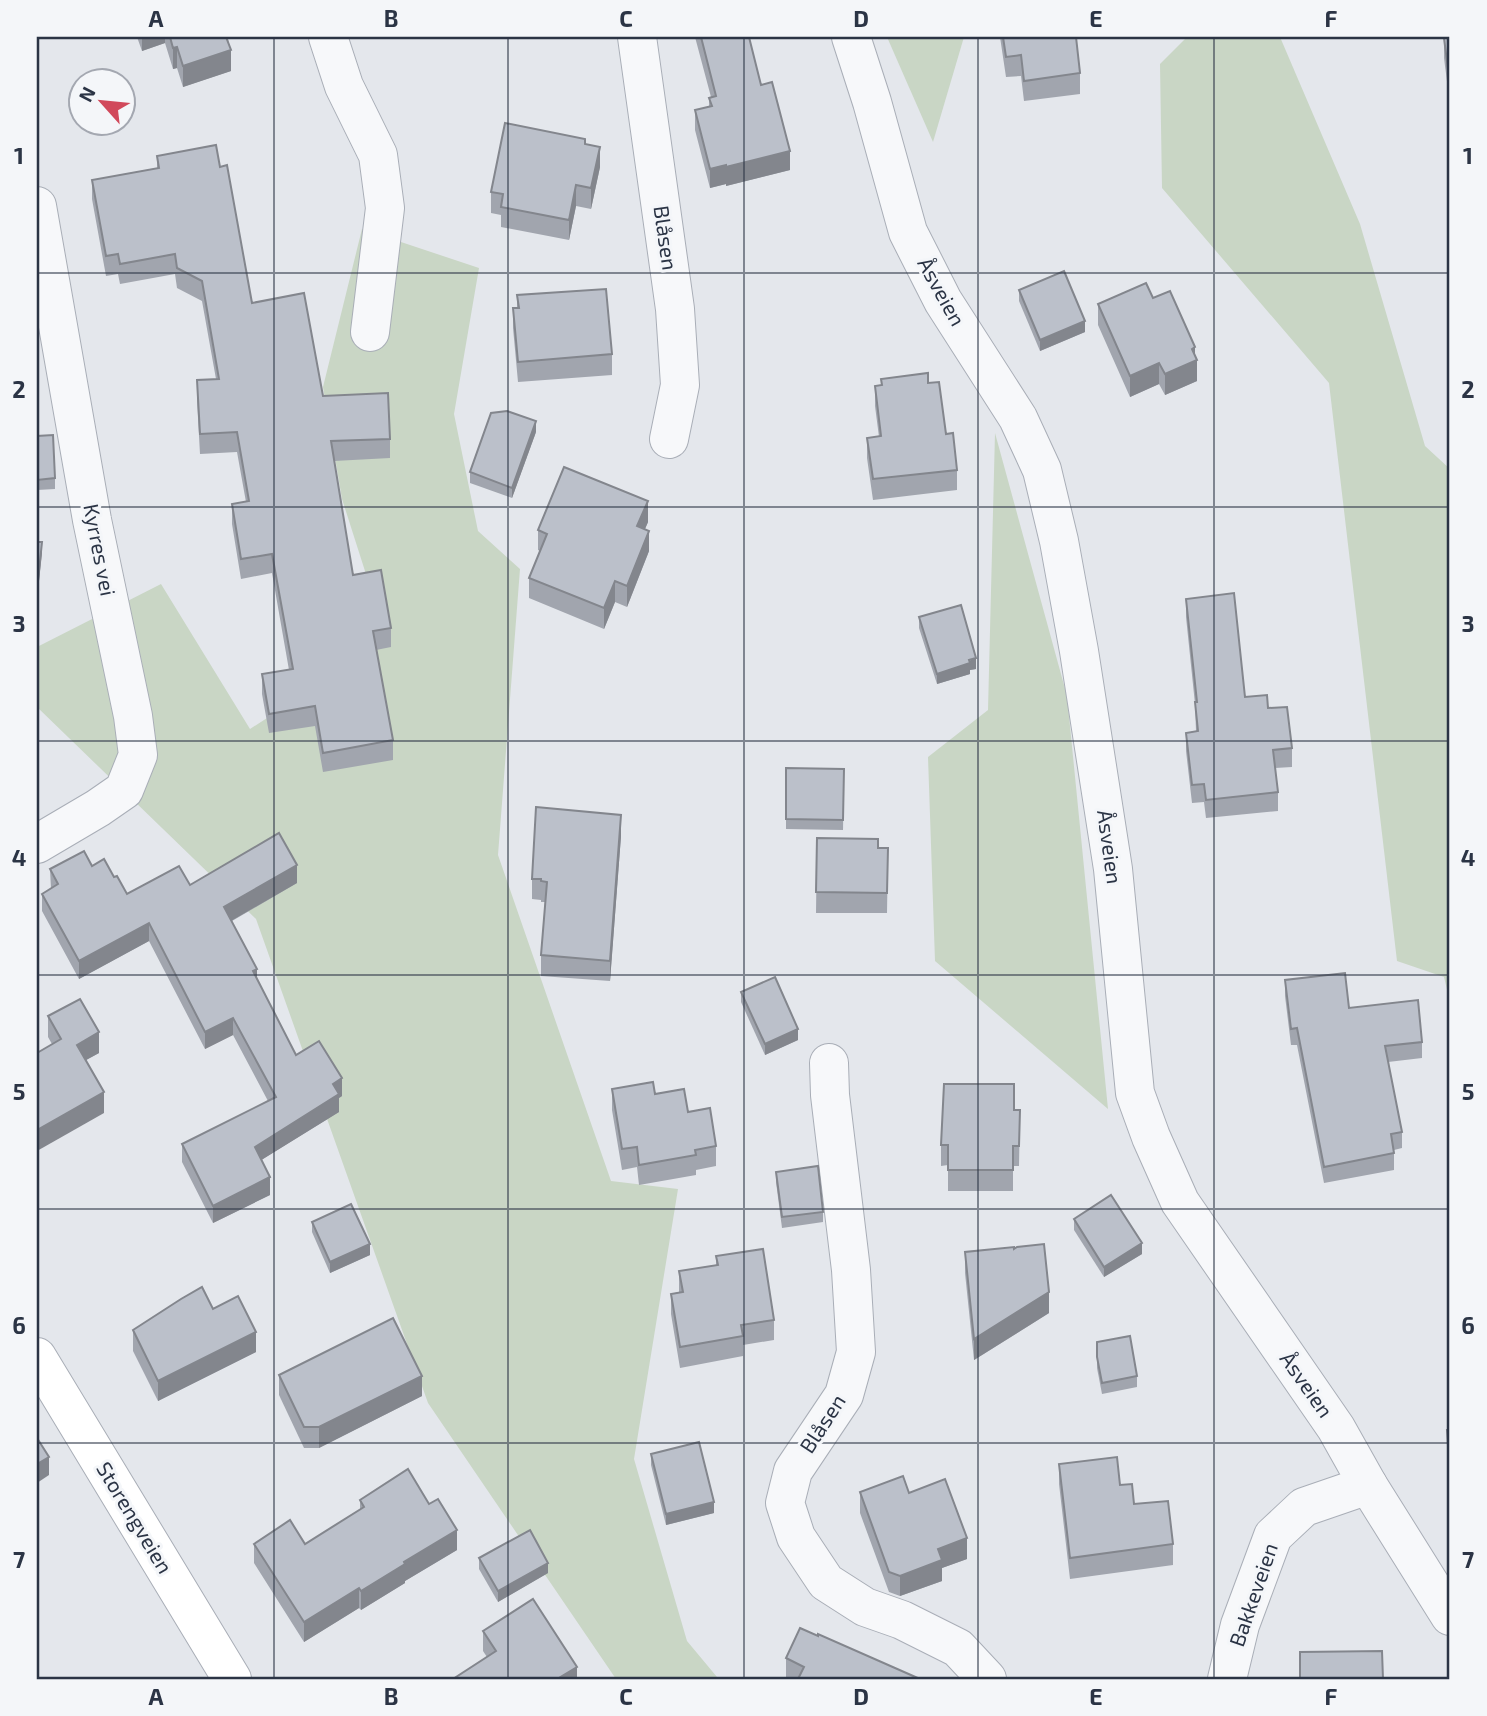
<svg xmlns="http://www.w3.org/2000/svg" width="1487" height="1716" font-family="'Exo 2',sans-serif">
  <rect width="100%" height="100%" fill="#e4e7ec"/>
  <g fill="#c9d6c5">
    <path d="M887,37H964L933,142Z"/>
    <path d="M1187,37H1280L1360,224L1425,446L1450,469V1002L1444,977L1397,961L1329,383L1162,188L1160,64Z"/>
    <path d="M362,229L479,268L454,414L478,531L520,569L498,855L611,1181L678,1189L634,1459L687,1641L717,1677L712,1679H616L428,1403L256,919L37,707V647L161,584L250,729L387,640L342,499L323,387Z"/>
    <path d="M995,433L1067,696L1108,1109L935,961L928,757L988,710Z"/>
  </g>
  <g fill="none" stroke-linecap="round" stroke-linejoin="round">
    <defs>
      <g id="minor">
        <path d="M328,37L344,86L378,155L385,208L370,332"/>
        <path d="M637,37L675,309L680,385L669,439"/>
        <path d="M851,37L872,102L908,232L943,301L1018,418L1042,470L1059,541L1079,651L1113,869L1135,1093L1151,1137L1180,1202L1336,1428L1368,1485L1450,1616"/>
        <path d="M37,206L92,520L133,716L138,755L124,790L98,808L37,844"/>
        <path d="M829,1063L830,1095L851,1270L856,1352L844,1395L793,1471L785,1503L796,1537L826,1582L865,1607L902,1620L958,1648L987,1679"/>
        <path d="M1227,1679L1240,1625L1273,1536L1304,1507L1368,1485"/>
      </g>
      <path id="secondary" d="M37,1357L232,1679"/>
    </defs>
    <use href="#minor" stroke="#a9aeb7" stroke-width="40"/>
    <use href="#secondary" stroke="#a9aeb7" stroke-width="40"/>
    <use href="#minor" stroke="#f7f8fa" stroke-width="38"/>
    <use href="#secondary" stroke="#fff" stroke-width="38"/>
  </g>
  <g fill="#a1a5ae">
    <path d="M137,37H228L231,71L183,87L177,68L173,69L165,43L142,51Z"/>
    <path d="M695,37H749L761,85L790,170L726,186V184L710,188L695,130V110L709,107V98L711,97Z"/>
    <path d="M1000,37H1076L1080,73V94L1024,101L1021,76L1006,77Z"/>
    <path d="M1450,37V105L1444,58V38Z"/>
    <path d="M585,144L600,167L591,209L576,206L569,240L501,227V215L491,213V192Z"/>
    <path d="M157,156L220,167L252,303L323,396L390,439V458L334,461L353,575L391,628V647L376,650L393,740V760L323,772L315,726L269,733L262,694V674L289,670L272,573L241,579L232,524V504L246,502L237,452L200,454L197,400V380L216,379L202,301L177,288L175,274L120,284L118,274L106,276L92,199V180L157,168Z"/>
    <path d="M1019,290L1085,332L1040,351L1019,301Z"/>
    <path d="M517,295L612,354V375L518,382L513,328V308H517Z"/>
    <path d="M1153,298L1195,356L1197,381L1165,395L1159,384L1130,397L1098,325V304Z"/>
    <path d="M881,379L928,383L957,470V490L873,500L867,458V438L879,437L875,406V386L881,385Z"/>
    <path d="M536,432L512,498L470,483V472Z"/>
    <path d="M37,436L55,478V489L37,490Z"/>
    <path d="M648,522L645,529L649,551L627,607L615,602L604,629L529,598V578L540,551L538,550V530Z"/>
    <path d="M1186,599L1245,697L1268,708L1292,748V767L1275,768L1278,792V811L1206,818L1204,802L1192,803L1186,751V733L1196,731L1195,704L1186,617Z"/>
    <path d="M919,617L976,669L970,670V674L937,684L919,628Z"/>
    <path d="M786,768L844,769L843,830L786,829Z"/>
    <path d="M621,836L610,981L541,976V955L545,902H541V900L532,899V879Z"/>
    <path d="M817,838L878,848H888L887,913H816Z"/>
    <path d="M92,866L114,877L127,894L190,885L297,883L232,921L257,979L296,1055L342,1096L339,1098V1112L261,1160L270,1195L213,1223L182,1162V1144L268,1101L233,1035L205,1049L149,941L79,979L42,911V894L51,889L50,869Z"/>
    <path d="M1285,980L1422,1042V1058L1388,1062L1402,1132V1148L1394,1150V1170L1324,1183L1297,1045H1291L1285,996Z"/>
    <path d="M741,992L798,1040L765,1055L741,1002Z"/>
    <path d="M48,1016L99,1053L86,1060L104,1113L52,1044L48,1037Z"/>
    <path d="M612,1089L655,1094L688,1112L716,1146V1166L696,1170V1175L639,1185L637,1167L622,1170L612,1110Z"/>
    <path d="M1014,1110H1020L1019,1166H1013V1191H948V1165L941,1166V1145Z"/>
    <path d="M776,1172L823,1212V1222L782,1228L776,1182Z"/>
    <path d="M1074,1219L1142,1254L1104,1277L1074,1230Z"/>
    <path d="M312,1222L370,1255L330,1273L312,1232Z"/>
    <path d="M1014,1249L1049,1313L974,1360L965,1273V1252Z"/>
    <path d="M716,1256L774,1320V1340L743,1345V1356L680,1368L671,1314V1294L679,1292V1271L716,1265Z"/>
    <path d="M213,1309L256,1352L158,1401L133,1351V1330Z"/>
    <path d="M1097,1342L1137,1376V1387L1102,1394L1097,1368Z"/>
    <path d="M279,1375L422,1396L319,1448H304L279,1395Z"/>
    <path d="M1447,1430H1450V1496L1447,1451Z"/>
    <path d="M651,1454L714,1513L666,1525L651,1465Z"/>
    <path d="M1059,1464L1120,1485L1134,1504L1173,1544V1565L1070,1579L1059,1484Z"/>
    <path d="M860,1492L909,1493L967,1559L942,1568V1581L900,1596L889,1592L860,1513Z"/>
    <path d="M360,1500L457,1550L405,1581V1583L361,1610L359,1608L304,1642L254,1563V1544H305L360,1510Z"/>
    <path d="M479,1558L548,1573L498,1602L479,1569Z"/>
    <path d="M483,1631L577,1679L487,1657L483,1651Z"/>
    <path d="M786,1658L920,1679H786Z"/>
  </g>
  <g fill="#83868d">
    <path d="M142,37H165V43L142,51Z"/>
    <path d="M177,47V68L173,69V48Z"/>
    <path d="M231,50V71L183,87V66Z"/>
    <path d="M600,147V167L591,209V188Z"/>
    <path d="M790,151V170L726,186V167Z"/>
    <path d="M726,165V184L710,188V169Z"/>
    <path d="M576,185V206L569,240V220Z"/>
    <path d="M1085,321V332L1040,351V340Z"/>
    <path d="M1195,347V361L1197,360V381L1165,395V374L1192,349Z"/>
    <path d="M1159,363V384L1130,397V376Z"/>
    <path d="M536,421V432L512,498V488Z"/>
    <path d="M648,501V522L637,547V526Z"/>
    <path d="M649,531V551L627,607V586Z"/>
    <path d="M42,542V553L37,600V590Z"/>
    <path d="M615,581V602L604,629V608Z"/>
    <path d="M976,658V669L970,670V674L937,684V674Z"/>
    <path d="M621,815V836L610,981V961Z"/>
    <path d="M297,865V883L224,925V907Z"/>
    <path d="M149,923V941L79,979V961Z"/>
    <path d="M257,969V986L253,971Z"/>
    <path d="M233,1018V1035L205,1049V1032Z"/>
    <path d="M798,1029V1040L765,1055V1044Z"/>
    <path d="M99,1032V1053L77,1065V1045Z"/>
    <path d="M342,1078V1096L339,1098V1112L255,1164V1147L333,1084Z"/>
    <path d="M104,1092V1113L37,1151V1130Z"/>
    <path d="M270,1177V1195L213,1223V1206Z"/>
    <path d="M1142,1243V1254L1104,1277V1267Z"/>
    <path d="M370,1244V1255L330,1273V1262Z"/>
    <path d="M1049,1292V1313L974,1360V1339Z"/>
    <path d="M256,1332V1352L158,1401V1381Z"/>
    <path d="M422,1376V1396L319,1448V1427Z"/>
    <path d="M49,1457V1475L37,1483V1464Z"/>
    <path d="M714,1502V1513L666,1525V1514Z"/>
    <path d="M457,1530V1550L405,1581V1583L361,1610V1591L404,1562Z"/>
    <path d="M967,1538V1559L942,1568V1581L900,1596V1576L938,1549Z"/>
    <path d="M548,1563V1573L498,1602V1591Z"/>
    <path d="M359,1588V1608L304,1642V1622Z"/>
    <path d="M577,1667V1679H557Z"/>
  </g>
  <g fill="#bbc0ca" stroke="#83868d" stroke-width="2">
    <path d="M170,37H226L231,50L183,66L177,47L173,48Z"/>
    <path d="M701,37H749L761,85L772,82L790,151L726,167V165L710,169L695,110L712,106L709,98L716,96Z"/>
    <path d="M1003,37H1076L1080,73L1024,81L1021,55L1006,57Z"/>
    <path d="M1450,37V85L1444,38Z"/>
    <path d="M505,123L585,139V144L600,147L591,188L576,185L569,220L501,207L503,194L491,192Z"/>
    <path d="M216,145L220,167L227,165L252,303L304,293L323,396L388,393L390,439L331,441L353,575L381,570L391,628L373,631L393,740L323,753L315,706L269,714L262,674L293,669L272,554L241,559L232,504L249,501L237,432L200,434L197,380L219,379L202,281L177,268L175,254L120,264L118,254L106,256L92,180L159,168L157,156Z"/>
    <path d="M1064,271L1085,321L1040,340L1019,290Z"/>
    <path d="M1146,283L1153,298L1170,291L1195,347L1192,349L1197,360L1165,374L1159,363L1130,376L1098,304Z"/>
    <path d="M606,289L612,354L518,362L513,308H519L517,295Z"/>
    <path d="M928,373V383L939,382L946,434L953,433L957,470L873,479L867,438L881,436L875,386L882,385L881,379Z"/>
    <path d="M507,411L536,421L512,488L470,472L491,413Z"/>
    <path d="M53,435L55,478L37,480V436Z"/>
    <path d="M564,467L648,501L637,526L649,531L627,586L615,581L604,608L529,578L547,534L538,530Z"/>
    <path d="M37,542H42L37,590Z"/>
    <path d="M1234,593L1245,697L1267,695L1268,708L1287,707L1292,748L1273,750L1278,792L1206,800L1204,784L1192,785L1186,733L1198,731L1195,702H1197L1186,599Z"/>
    <path d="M961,605L976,658L969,660L970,663L937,674L919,617Z"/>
    <path d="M786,768L844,769L843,820L786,819Z"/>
    <path d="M536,807L621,815L610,961L541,955L547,882L541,881V879H532Z"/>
    <path d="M279,833L297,865L224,907L257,969L253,971L296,1055L319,1041L342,1078L333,1084L339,1094L255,1147L270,1177L213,1206L182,1144L276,1097L233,1018L205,1032L149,923L79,961L42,894L58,884L50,869L84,851L92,866L104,859L114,877L117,876L127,894L179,866L190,885Z"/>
    <path d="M817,838L878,839V848H888L887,893L816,892Z"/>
    <path d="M1345,973L1349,1008L1418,1000L1422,1042L1385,1046L1402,1132L1391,1134L1394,1153L1324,1167L1297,1028L1291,1029L1285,980Z"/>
    <path d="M775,977L798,1029L765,1044L741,992Z"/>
    <path d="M80,999L99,1032L77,1045L104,1092L37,1130V1053L61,1039L48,1016Z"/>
    <path d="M653,1082L655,1094L684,1089L688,1112L710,1108L716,1146L695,1150L696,1155L639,1165L637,1147L622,1149L612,1089Z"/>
    <path d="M944,1084H1014V1110H1020L1019,1146H1013V1170H948V1145H941Z"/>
    <path d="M818,1166L823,1212L782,1217L776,1172Z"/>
    <path d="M1111,1195L1142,1243L1104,1267L1074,1219Z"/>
    <path d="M351,1204L370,1244L330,1262L312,1222Z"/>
    <path d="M1044,1244L1049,1292L974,1339L965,1252L1014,1247V1249L1017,1247Z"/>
    <path d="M763,1249L774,1320L741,1325L743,1336L680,1347L671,1294L683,1292L679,1271L718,1265L716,1256Z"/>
    <path d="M202,1287L213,1309L238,1296L256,1332L158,1381L133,1330L181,1299Z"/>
    <path d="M393,1318L422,1376L319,1427H304L279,1375Z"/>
    <path d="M1130,1336L1137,1376L1102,1383L1097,1357V1342Z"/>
    <path d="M1447,1430H1450V1476Z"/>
    <path d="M37,1438L49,1457L37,1464Z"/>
    <path d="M699,1442L714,1502L666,1514L651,1454Z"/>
    <path d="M1117,1457L1120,1485L1132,1484L1134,1504L1168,1501L1173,1544L1070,1558L1059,1464Z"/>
    <path d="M408,1469L429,1504L438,1499L457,1530L404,1562L405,1564L361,1591L359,1588L304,1622L254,1544L290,1520L305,1544L364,1507L360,1500Z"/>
    <path d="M903,1476L909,1493L945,1479L967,1538L938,1549L942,1560L900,1576L889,1572L860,1492Z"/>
    <path d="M530,1530L548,1563L498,1591L479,1558Z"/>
    <path d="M533,1599L577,1667L557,1679H453L496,1651L483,1631Z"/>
    <path d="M800,1628L818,1636V1634L920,1679H798L804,1667L786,1658Z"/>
    <path d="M1382,1651L1383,1679H1300V1652Z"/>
  </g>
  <path fill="none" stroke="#2b3445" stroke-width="2" stroke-opacity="0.55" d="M274,37V1679M508,37V1679M744,37V1679M978,37V1679M1214,37V1679M37,273H1450M37,507H1450M37,741H1450M37,975H1450M37,1209H1450M37,1443H1450"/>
  <g text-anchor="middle" stroke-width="6" stroke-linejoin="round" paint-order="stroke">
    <g font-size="21" fill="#2b3445" stroke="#f4f6f9">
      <text transform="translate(665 238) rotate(82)" y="7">Blåsen</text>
      <text transform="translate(941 292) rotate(61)" y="7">Åsveien</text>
      <text transform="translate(99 550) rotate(79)" y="7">Kyrres vei</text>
      <text transform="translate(1109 847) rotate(82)" y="7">Åsveien</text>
      <text transform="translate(1306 1385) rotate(55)" y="7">Åsveien</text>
      <text transform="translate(823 1424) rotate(-57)" y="7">Blåsen</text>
      <text transform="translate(134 1518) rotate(59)" y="7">Storengveien</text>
      <text transform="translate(1254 1595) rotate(-71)" y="7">Bakkeveien</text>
    </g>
  </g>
  <rect width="1487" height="1716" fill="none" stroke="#f4f6f9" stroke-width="77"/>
  <g transform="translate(102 102) rotate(297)"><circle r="33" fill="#f4f6f9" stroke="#a4a8b1" stroke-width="2"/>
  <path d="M0-5L12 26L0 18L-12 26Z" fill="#d1495b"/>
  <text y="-10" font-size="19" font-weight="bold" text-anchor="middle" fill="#2b3445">N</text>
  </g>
  <rect x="38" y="38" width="1410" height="1640" fill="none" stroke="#2b3445" stroke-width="2.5"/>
  <g font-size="23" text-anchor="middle" font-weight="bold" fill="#2b3445">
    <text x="156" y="27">A</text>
    <text x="391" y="27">B</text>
    <text x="626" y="27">C</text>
    <text x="861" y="27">D</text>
    <text x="1096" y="27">E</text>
    <text x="1331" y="27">F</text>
    <text x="19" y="164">1</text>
    <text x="1468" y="164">1</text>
    <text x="19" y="398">2</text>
    <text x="1468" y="398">2</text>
    <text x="19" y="632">3</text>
    <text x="1468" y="632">3</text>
    <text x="19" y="866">4</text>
    <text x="1468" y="866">4</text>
    <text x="19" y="1100">5</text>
    <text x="1468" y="1100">5</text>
    <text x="19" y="1334">6</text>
    <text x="1468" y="1334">6</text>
    <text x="19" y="1568">7</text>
    <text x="1468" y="1568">7</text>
    <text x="156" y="1705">A</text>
    <text x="391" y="1705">B</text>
    <text x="626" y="1705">C</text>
    <text x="861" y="1705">D</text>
    <text x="1096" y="1705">E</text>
    <text x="1331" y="1705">F</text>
  </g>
</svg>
